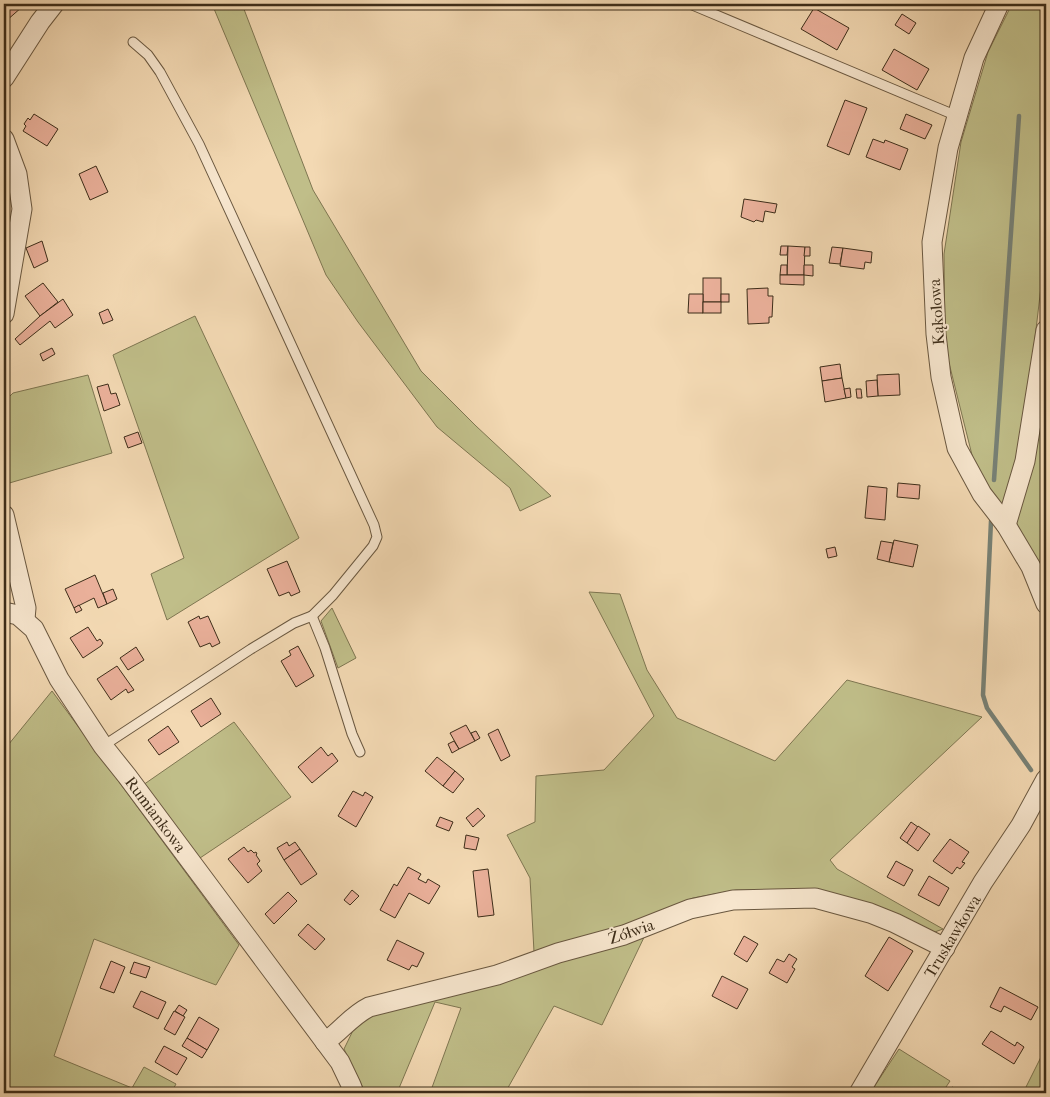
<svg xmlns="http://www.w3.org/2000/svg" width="1050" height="1097" font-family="'IM FELL French Canon',serif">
  <rect width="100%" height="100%" fill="#f3d9b3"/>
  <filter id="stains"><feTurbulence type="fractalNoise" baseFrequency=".004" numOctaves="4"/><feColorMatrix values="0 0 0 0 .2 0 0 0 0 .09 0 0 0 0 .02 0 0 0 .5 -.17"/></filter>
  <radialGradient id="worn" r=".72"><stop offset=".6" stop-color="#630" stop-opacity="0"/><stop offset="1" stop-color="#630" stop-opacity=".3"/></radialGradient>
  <g fill="#c0be89" stroke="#7e7651">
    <path d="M212,4H242L313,190L421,371L476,426L551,496L520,511L510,488L437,427L358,322L326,275Z"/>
    <path d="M1012,4H1046V259L1044,261L1026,415L1012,489L1002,506L975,467L945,347L944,254L961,142L988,52Z"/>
    <path d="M195,316L299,538L167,620L151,574L184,558L113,355Z"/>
    <path d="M1046,372V576L1043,567L1013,524Z"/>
    <path d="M88,375L112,453L6,484L4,459V402L13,393Z"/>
    <path d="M589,592L620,594L647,670L677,718L775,761L847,680L982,717L830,860L837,869L943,929L932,933L819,890H736L693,898L630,923L534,952L530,878L507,835L535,822L536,776L604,770L654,716Z"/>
    <path d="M332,608L356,658L338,668L321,621Z"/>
    <path d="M52,691L239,945L216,985L94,939L54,1056L132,1088L144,1067L176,1084L171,1093H4V750Z"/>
    <path d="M234,722L291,797L200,858L143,785Z"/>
    <path d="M648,929L602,1025L554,1006L505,1093H430L461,1008L435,1002L397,1093H363L362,1086L344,1049L360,1016Z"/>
    <path d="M1046,1047V1093H1023Z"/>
    <path d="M899,1049L950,1081L942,1093H870Z"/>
  </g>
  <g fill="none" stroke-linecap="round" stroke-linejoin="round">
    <g stroke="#778176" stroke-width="4.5">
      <path d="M994,480L1019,116"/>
      <path d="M991,521L983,695L987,708L1031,770"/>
    </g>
  </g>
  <g fill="#eab09a" stroke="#3d2d19">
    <path d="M4,4H23L21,6L22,7L6,21L4,19Z"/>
    <path d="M814,8L849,28L837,50L801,29Z"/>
    <path d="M902,14L916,23L909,34L895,25Z"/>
    <path d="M894,49L929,69L917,90L882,70Z"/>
    <path d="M845,100L867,108L849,155L827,146Z"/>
    <path d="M34,114L58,129L47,146L23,131L26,126L24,124L28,118L30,120Z"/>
    <path d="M906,114L932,125L925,139L900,129Z"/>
    <path d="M873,139L884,143L885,140L908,149L900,170L866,157Z"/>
    <path d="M96,166L108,192L90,200L79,174Z"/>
    <path d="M744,199L777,204L775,213L765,211L763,222L756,220L754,222L741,217Z"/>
    <path d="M42,241L48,261L34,268L26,248Z"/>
    <path d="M781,246H788L787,255H780Z"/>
    <path d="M788,246L805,247L804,275H787Z"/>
    <path d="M805,247H810V256H804Z"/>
    <path d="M832,247L843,248L840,264L829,263Z"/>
    <path d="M843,248L872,252L871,263L865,262L864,269L840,266Z"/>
    <path d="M781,265H787V275H780Z"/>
    <path d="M804,265H813V276L804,275Z"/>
    <path d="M780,275H804V285L780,284Z"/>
    <rect x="703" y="278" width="18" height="24"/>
    <path d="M43,283L58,302L40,316L25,296Z"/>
    <path d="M768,288V296H773L772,317H769V323L748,324L747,289Z"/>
    <path d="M689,294H703V313H688Z"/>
    <rect x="721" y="294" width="8" height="8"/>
    <path d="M63,299L73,315L55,328L50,321L20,345L15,339L40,316Z"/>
    <rect x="703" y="302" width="18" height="11"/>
    <path d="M108,309L113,320L103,324L99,313Z"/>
    <path d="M52,348L55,354L43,361L40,354Z"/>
    <path d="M840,364L842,378L822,381L820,367Z"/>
    <path d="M899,374L900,395L878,396L877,375Z"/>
    <path d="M842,378L846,398L825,402L822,381Z"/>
    <path d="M877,380L878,396L867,397L866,381Z"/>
    <path d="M108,384L111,394L116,393L120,405L104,411L97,387Z"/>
    <path d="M850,388L851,397L846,398L844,389Z"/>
    <path d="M856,389H861L862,398H857Z"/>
    <path d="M138,432L142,443L128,448L124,437Z"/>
    <path d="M898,483L920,485L919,499L897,497Z"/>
    <path d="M868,486L887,488L885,520L865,518Z"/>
    <path d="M894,540L918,545L913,567L889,562Z"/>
    <path d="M881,541L893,543L889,562L877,559Z"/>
    <path d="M835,547L837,556L828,558L826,549Z"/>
    <path d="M287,561L300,592L291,596L289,592L279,596L267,569Z"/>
    <path d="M95,575L107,604L98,608L94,598L74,608L65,589Z"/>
    <path d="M113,589L117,599L107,604L103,593Z"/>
    <path d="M79,605L82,610L76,613L74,608Z"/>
    <path d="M199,616L200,619L208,616L220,643L212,647L210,643L200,647L188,622Z"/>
    <path d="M88,627L97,641L100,639L103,643L101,646L83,658L70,638Z"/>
    <path d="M298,646L314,676L296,687L281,661L291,655L289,651Z"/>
    <path d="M136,647L144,660L128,670L120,658Z"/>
    <path d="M117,666L134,690L128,693L126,689L111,700L97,679Z"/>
    <path d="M211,698L221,714L201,727L191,711Z"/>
    <path d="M466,725L475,741L459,749L450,733Z"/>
    <path d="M168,726L179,742L159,755L148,740Z"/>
    <path d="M498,729L510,756L501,761L488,734Z"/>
    <path d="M476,731L480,738L475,741L471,733Z"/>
    <path d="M454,741L459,749L452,753L448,744Z"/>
    <path d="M321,747L328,756L332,753L338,761L312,783L298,767Z"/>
    <path d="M437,757L455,771L443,786L425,771Z"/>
    <path d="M455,771L464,779L453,793L443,786Z"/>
    <path d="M353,791L363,796L365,792L373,797L356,827L338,816Z"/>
    <path d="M478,808L485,816L473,827L466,818Z"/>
    <path d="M440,817L453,822L449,831L436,826Z"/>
    <path d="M911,822L918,827L907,843L900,838Z"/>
    <path d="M918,826L930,834L918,851L907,843Z"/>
    <path d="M466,835L479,838L476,850L464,848Z"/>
    <path d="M950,839L969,852L962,862L965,863L960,869L957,867L952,874L933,861Z"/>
    <path d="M287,842L289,846L295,842L300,849L284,860L277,848Z"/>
    <path d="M244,847L248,852L251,850L254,853L256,852L257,854L256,855L260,861L257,864L262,871L248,883L228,859Z"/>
    <path d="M300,849L317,874L301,885L284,860Z"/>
    <path d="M896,861L913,870L904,886L887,877Z"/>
    <path d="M408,867L421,874L418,879L426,883L428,879L440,886L429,904L409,893L395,918L380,910L394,884L397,886Z"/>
    <path d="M488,869L494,915L478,917L473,871Z"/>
    <path d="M929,876L949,888L939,906L918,895Z"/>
    <path d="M352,890L359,896L350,905L344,900Z"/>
    <path d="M288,892L297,901L274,924L265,914Z"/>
    <path d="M308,924L325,939L315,950L298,935Z"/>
    <path d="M744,936L758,944L747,962L734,954Z"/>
    <path d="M889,937L913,951L888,991L865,976Z"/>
    <path d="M397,940L424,953L417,967L412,965L409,970L387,960Z"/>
    <path d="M789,954L797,959L792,967L795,969L787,983L769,973L777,959L784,962Z"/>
    <path d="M111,961L125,967L114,993L100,988Z"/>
    <path d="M134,962L150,967L146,978L130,973Z"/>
    <path d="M722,976L748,989L737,1009L712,996Z"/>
    <path d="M1000,987L1038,1007L1031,1020L1004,1006L1001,1012L990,1007Z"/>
    <path d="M141,991L166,1002L158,1019L133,1007Z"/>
    <path d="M179,1005L187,1010L183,1016L175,1011Z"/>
    <path d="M174,1011L185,1017L175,1035L164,1029Z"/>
    <path d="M199,1017L219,1029L207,1050L187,1038Z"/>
    <path d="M991,1031L1015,1046L1017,1042L1024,1047L1014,1064L982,1044Z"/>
    <path d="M187,1038L207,1050L202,1058L182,1046Z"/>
    <path d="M164,1046L187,1058L177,1075L155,1062Z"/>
    <path d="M952,1087L963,1093H949Z"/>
  </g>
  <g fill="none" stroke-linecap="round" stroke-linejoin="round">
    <defs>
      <g id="service">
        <path d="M690,4L957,116"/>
        <path d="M133,42L148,55L160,72L199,144L374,525L377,537L373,546L333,595L312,616"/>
        <path d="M103,746L251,649L294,623L312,616L325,648L352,734L360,752"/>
      </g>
      <g id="minor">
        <path d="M999,4L974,58L948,148L932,242L936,334L941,377L957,448L982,494L1006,525L1031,567L1046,604"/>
        <path d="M4,78L40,22L54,4"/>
        <path d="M4,139L17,174L22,209L4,314"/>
        <path d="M4,515L26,608L25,619"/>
        <path d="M1006,525L1025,461L1046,330"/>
        <path d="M4,612L18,615L34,629L59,679L103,746L127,776L340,1062L351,1085L354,1093"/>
        <path d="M325,1042C341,1031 351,1016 369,1007L497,975L558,953L624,935L690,909L733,900L815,898L870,913L895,923L945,948"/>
        <path d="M859,1093L983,882L1021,825L1046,779"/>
      </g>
    </defs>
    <use href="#service" stroke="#6a5840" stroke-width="11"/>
    <use href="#minor" stroke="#6a5840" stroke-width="21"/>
    <use href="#service" stroke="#f7e6ce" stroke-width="9"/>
    <use href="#minor" stroke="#f7e6ce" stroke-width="19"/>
  </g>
  <g text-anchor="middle" stroke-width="4" stroke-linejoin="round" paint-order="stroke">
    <g font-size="16" fill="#3d2d19" stroke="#f7e6ce">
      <text transform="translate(936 312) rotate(-94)" y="6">Kąkolowa</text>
      <text transform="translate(156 814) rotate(53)" y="6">Rumiankowa</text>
      <text transform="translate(631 931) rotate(-19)" y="6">Żółwia</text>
      <text transform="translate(952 936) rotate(-59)" y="6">Truskawkowa</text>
    </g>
  </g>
  <rect width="1050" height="1097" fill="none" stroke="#f3d9b3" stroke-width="20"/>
  <rect x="5" y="5" width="1040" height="1087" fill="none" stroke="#3d2d19" stroke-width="2.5"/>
  <rect x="10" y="10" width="1030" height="1077" fill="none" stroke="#3d2d19"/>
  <rect width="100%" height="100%" filter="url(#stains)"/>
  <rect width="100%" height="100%" fill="url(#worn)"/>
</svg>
